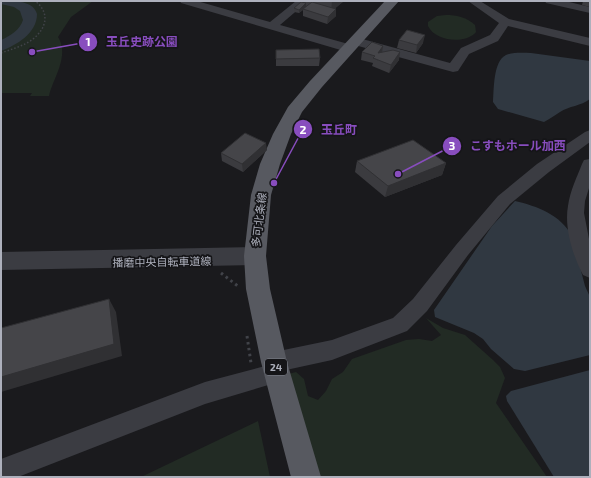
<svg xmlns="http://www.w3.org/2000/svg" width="591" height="478" font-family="'Exo 2','Noto Sans JP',sans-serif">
  <rect width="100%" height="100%" fill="#1a1a1d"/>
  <g fill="#222b24">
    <path d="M1,1H93L71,17L58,37C70,56 53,78 49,96H30L32,93H1Z"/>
    <path d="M446,15C456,15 466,17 475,25L476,32C465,45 435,41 428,26V22L437,16Z"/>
    <path d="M426,318L443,328L465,335L493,360L500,367L505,378L496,403L547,477H314L281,376L296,372L304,379L308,396L318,400L326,391L332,379L343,372L352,359L406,340L419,339L432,341L441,335Z"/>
    <path d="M258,421L270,477H141Z"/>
  </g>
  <g fill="#303841">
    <path d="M1,1C14,1 33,0 37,14C37,33 17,45 1,51V40C10,36 20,30 23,20L20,11L14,7L1,4Z"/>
    <path d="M531,53L590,61V99C581,106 569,106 560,112C555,115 550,119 544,122L498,109L493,102C494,90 493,61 506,55C514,52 523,53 531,53Z"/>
    <path d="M515,201C537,206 561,215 572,236L585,286L590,297V355L525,371L514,369L491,349L483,339L474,333L435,317L434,310L492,226Z"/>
    <path d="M590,370V477H554L507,401L506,396L511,391Z"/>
  </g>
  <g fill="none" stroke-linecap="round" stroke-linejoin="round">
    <path stroke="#414349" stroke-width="1.5" stroke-dasharray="1.5 2" stroke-linecap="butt" d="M1,53C12,49 24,46 33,39C47,28 50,12 35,1"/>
    <g stroke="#414349" stroke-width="3" stroke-dasharray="2.5 3.5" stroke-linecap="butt">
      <path d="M221,273L239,287"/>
      <path d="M247,336L251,363"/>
    </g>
    <g fill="#3b3c42" fill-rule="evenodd">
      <path d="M180,1H197L270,22L296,1H308L280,25L352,45L354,48L352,51H344L181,3Z"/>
      <path d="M468,1H480L509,19L590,38V46L508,26L498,41L469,54L458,71L453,72L351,44L349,41L351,38L355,37L450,63L461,48L490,35L499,23Z"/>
      <path d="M545,1H565L590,7V13L546,3Z"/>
      <path d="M590,130V142L549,172L510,204L468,255L427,311L407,331L332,360L286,370L288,373L285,380L205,404L18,477H1V459L205,382L265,366L263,362L266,355L274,352L332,340L393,318L413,299L456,245L498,196L537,164L585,132Z"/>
      <path d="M590,159V185L585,201L584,213L590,244V278L583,275C573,256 564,228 568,206C570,191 577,177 582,164L584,160Z"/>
    </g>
    <path fill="#3b3c42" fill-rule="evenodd" d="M255,247L263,250L266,256L263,262L255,265L1,270V252Z"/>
    <path fill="#575960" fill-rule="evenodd" d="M385,1H399L322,87L302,112L291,134L280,164L271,195L266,256L270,289L287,362L321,477H291L261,362L246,289L244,256L251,195L260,164L273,134L288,107L310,81Z"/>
  </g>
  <g fill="#3b3b3f">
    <path d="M303,1H344L335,8L336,9V16L327,24L303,16V10L299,13L294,12V8L303,3Z"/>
    <path d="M583,1H590V7L582,5Z"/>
    <path d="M399,40L423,43L416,53L397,48Z"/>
    <path d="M362,52H382L399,60L389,73L372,66L373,63L361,60Z"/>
    <path d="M320,58L319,66H276V59Z"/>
    <path d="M267,150L243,172L222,161L221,153Z"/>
    <path d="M357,161L446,163L442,175L385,197L355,172Z"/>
  </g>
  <g fill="#303033">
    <path d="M332,1H344L331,12Z"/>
    <path d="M306,3V7L299,13V10Z"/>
    <path d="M336,9V16L327,24L328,17Z"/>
    <path d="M425,35L423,43L416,53L417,45Z"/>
    <path d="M383,46L382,53L377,61L378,53Z"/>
    <path d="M400,52L399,60L389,73L391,65Z"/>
    <path d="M266,143L267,150L243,172L242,164Z"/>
    <path d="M446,163L442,175L385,197L388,186Z"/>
    <path d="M109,299L116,312L122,356L1,392V377Z"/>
  </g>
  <g fill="#454549" stroke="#303033">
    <path d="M301,2L306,3L299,10L294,8Z"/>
    <path d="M312,2L336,9L328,17L303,9Z"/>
    <path d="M407,30L425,35L417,45L399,40Z"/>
    <path d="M372,42L383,46L378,53L393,50L400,52L391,65L373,58L375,56L362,52Z"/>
    <path d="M319,49L320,58L276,59V50Z"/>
    <path d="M245,133L266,143L242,164L221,153Z"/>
    <path d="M413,140L446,163L388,186L357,161Z"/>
    <path d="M109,299L114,344L1,377V328Z"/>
  </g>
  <g text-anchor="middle" stroke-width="3.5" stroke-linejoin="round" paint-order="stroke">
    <rect fill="#151518" stroke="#7f828b" stroke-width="1" x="265" y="359" width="22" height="16" rx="3"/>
    <g font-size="10" font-weight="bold" fill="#adb0bc">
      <text x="276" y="371">24</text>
    </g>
    <g font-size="11" fill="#adb0bc" stroke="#151518">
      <text transform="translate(259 220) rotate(-83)" y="4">多可北条線</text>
      <text transform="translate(162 262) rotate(-1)" y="4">播磨中央自転車道線</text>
    </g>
  </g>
  <path fill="none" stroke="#884dbe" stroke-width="1.5" d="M32 52L88 42M274 183L303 129M398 174L452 146"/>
  <g fill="#884dbe" stroke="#151518" stroke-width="1.5">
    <circle cx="32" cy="52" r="4"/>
    <circle cx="274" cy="183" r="4"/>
    <circle cx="398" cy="174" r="4"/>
    <circle cx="88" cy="42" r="10"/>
    <circle cx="303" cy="129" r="10"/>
    <circle cx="452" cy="146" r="10"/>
  </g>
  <g font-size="12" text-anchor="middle" font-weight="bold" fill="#fff">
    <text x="88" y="46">1</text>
    <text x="303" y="134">2</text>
    <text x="452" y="150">3</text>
  </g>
  <g font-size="12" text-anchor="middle" font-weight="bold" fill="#884dbe" stroke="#151518" stroke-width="3.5" stroke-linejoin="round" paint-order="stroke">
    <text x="142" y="46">玉丘史跡公園</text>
    <text x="339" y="134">玉丘町</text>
    <text x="518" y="150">こすもホール加西</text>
  </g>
  <rect width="591" height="478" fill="none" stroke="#adb0bc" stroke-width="4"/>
</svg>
